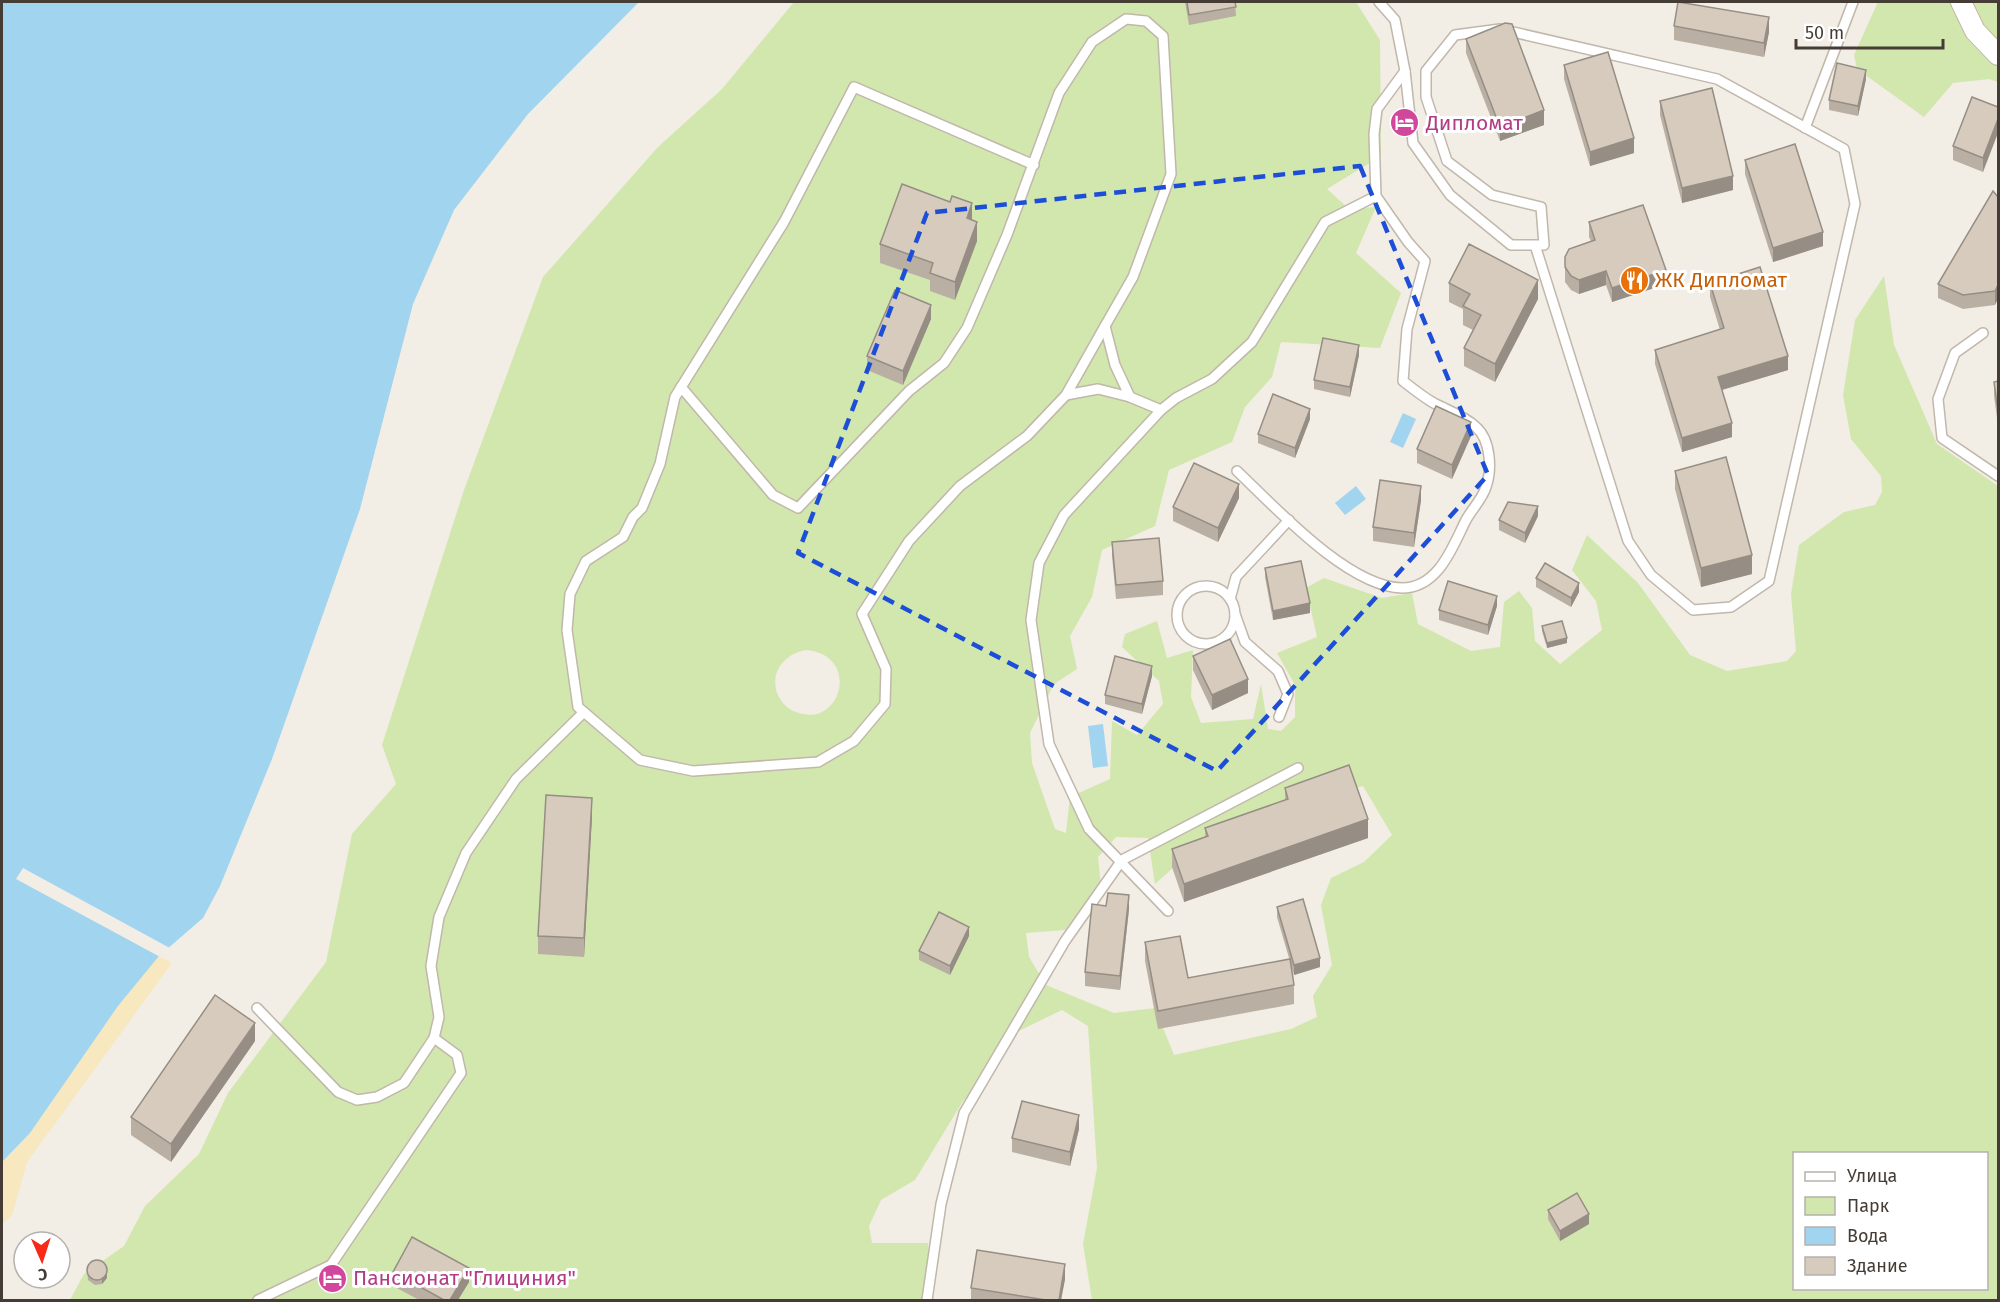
<svg xmlns="http://www.w3.org/2000/svg" width="2000" height="1302" font-family="'Fira Sans',sans-serif">
  <rect width="100%" height="100%" fill="#f2ede5"/>
  <g fill="#d1e7ad" fill-rule="evenodd">
    <path d="M794,2H1356L1380,40L1381,156L1327,189L1349,209L1376,207L1356,253L1401,293L1380,348L1281,342L1272,377L1245,407L1232,442L1169,470L1155,526L1102,550L1092,597L1070,636L1077,669L1054,684L1030,733L1032,763L1055,829L1066,833L1070,797L1110,779L1112,721L1137,735L1163,704L1159,681L1122,647L1125,634L1157,621L1167,658L1193,650L1191,697L1201,723L1253,719L1261,684L1268,729L1281,731L1295,717V685L1277,653L1317,637L1306,588L1324,578L1382,598L1412,593L1418,624L1471,651L1500,647L1504,602L1519,591L1532,608L1535,641L1560,664L1602,630L1596,601L1572,570L1587,535L1638,583L1690,655L1727,671L1787,661L1796,651L1791,594L1799,545L1844,512L1875,505L1882,492L1881,476L1851,439L1843,395L1855,320L1884,276L1894,345L1937,444L1998,486V1300H1092L1083,1244L1097,1168L1088,1026L1062,1010L1000,1040L993,1075L963,1101L915,1180L881,1200L869,1226L872,1243H928L930,1296L936,1300H458L393,1286L419,1300H70L84,1274L124,1246L145,1206L199,1154L228,1093L326,962L352,834L396,784L382,745L464,490L543,277L658,147L722,89ZM806,650C862,655 841,730 796,712C787,709 781,702 777,693C770,671 785,654 806,650ZM1363,786L1392,835L1364,862L1331,878L1321,905L1332,965L1313,996L1317,1017L1291,1029L1174,1055L1155,1008L1114,1013L1046,985L1029,957L1026,933L1077,929L1101,887L1098,857L1116,837L1148,838L1155,884L1174,867L1312,798ZM1794,1154H1986V1288H1794Z"/>
    <path d="M1878,2H1998V82L1989,79L1953,83L1924,117L1857,69L1854,55Z"/>
  </g>
  <path fill="#f7e8c0" d="M159,956L172,963L27,1162L12,1216L2,1224V1162L30,1133L118,1006Z"/>
  <g fill="#a1d4ef">
    <path d="M2,2H639L528,114L454,210L413,304L360,509L272,759L220,886L203,918L159,956L118,1006L30,1133L2,1162Z"/>
    <path d="M1403,413L1416,419L1403,448L1390,442Z"/>
    <path d="M1356,486L1366,499L1345,515L1335,503Z"/>
    <path d="M1103,724L1108,766L1093,768L1088,726Z"/>
  </g>
  <path fill="#f2ede5" d="M23,868L168,947L171,948L162,958L16,879Z"/>
  <g fill="none" stroke-linecap="round" stroke-linejoin="round">
    <defs>
      <g id="lane">
        <path d="M1405,71L1413,143L1450,195L1511,245H1544L1541,207L1492,195L1447,161L1426,97V71L1455,35L1500,29L1717,79L1844,149L1855,204L1769,581L1731,607L1693,610L1651,575L1628,541L1535,245"/>
        <path d="M1805,128L1853,2"/>
        <path d="M1034,165L854,87L784,222L675,397L660,464L642,508L633,517L623,537L586,561L570,594L567,630L578,707L640,760L693,771L818,762L854,741L885,704L886,669L862,614L909,541L960,486L1027,436L1066,395L1105,326"/>
        <path d="M1983,333L1955,353L1938,399L1942,438L1998,476"/>
        <path d="M681,387L773,495L798,508L909,391L944,363L967,328L1007,235L1059,93L1092,42L1126,19L1146,21L1163,36L1171,174L1133,277L1105,326L1115,365L1130,397"/>
        <path d="M1066,395L1098,389L1130,397L1161,410"/>
        <path d="M1237,471C1275,507 1348,587 1402,588C1438,588 1452,548 1465,522C1470,511 1482,500 1486,487C1492,470 1491,440 1476,427C1465,416 1446,410 1432,402C1422,396 1412,388 1403,381L1407,329L1425,261L1408,242L1376,196L1374,134L1377,109L1405,71L1395,20L1379,2"/>
        <circle cx="1206" cy="615" r="29"/>
        <path d="M1230,599L1236,577L1289,520"/>
        <path d="M1235,614L1245,642L1278,671L1288,694L1279,717"/>
        <path d="M1168,911L1089,829L1049,744L1031,620L1039,563L1064,515L1161,410L1176,398L1212,379L1252,342L1325,222L1376,196"/>
        <path d="M257,1008L338,1092L357,1100L377,1097L404,1083L434,1038L439,1017L431,966L439,917L466,853L516,779L584,712"/>
        <path d="M258,1300L331,1265L461,1073L457,1055L434,1038"/>
        <path d="M927,1300L941,1204L964,1113L1065,941L1122,860L1298,768"/>
      </g>
      <path id="street" d="M1961,2L1975,31L1998,55"/>
    </defs>
    <use href="#lane" stroke="#c1b7ab" stroke-width="12"/>
    <use href="#street" stroke="#c1b7ab" stroke-width="22"/>
    <use href="#lane" stroke="#fff" stroke-width="9"/>
    <use href="#street" stroke="#fff" stroke-width="20"/>
  </g>
  <g fill="#b9afa3">
    <path d="M1185,2H1235L1236,16L1189,25Z"/>
    <path d="M1674,26L1769,32L1764,57L1674,40Z"/>
    <path d="M1466,39L1544,125L1500,141L1466,53Z"/>
    <path d="M1564,65L1634,153L1590,166L1564,79Z"/>
    <path d="M1866,79L1858,116L1829,110V100Z"/>
    <path d="M1660,101L1733,190L1682,203L1660,115Z"/>
    <path d="M1998,107L1983,172L1953,160V146Z"/>
    <path d="M1745,160L1823,246L1773,262L1745,174Z"/>
    <path d="M1998,197L1995,305L1963,309L1938,298V284Z"/>
    <path d="M972,220L977,241L955,300L930,291V280L880,263V244Z"/>
    <path d="M1589,222L1666,284L1612,302L1606,285L1579,294L1571,290L1565,282V257L1591,241L1589,237Z"/>
    <path d="M1449,283L1538,299L1495,382L1464,366V348L1473,330L1463,325V309L1449,302Z"/>
    <path d="M1710,283L1788,370L1722,390L1732,437L1682,452L1655,364V350L1720,330L1710,297Z"/>
    <path d="M931,319L903,385L867,370V356Z"/>
    <path d="M1359,355L1350,397L1314,389V380Z"/>
    <path d="M1998,381V425L1994,396V382Z"/>
    <path d="M1310,419L1295,458L1258,443V434Z"/>
    <path d="M1471,436L1452,479L1417,463V449Z"/>
    <path d="M1675,471L1752,574L1701,587L1675,489Z"/>
    <path d="M1239,498L1218,542L1173,521V507Z"/>
    <path d="M1421,500L1414,547L1373,541V527Z"/>
    <path d="M1538,516L1525,543L1499,530V520Z"/>
    <path d="M1112,542L1163,581V595L1116,599L1112,556Z"/>
    <path d="M1265,568L1310,613L1273,620L1265,577Z"/>
    <path d="M1536,578L1579,592L1571,607L1536,587Z"/>
    <path d="M1497,606L1488,635L1439,620V610Z"/>
    <path d="M1542,626L1567,643L1547,648L1542,631Z"/>
    <path d="M1193,656L1248,693L1212,710L1193,670Z"/>
    <path d="M1152,676L1142,714L1105,704V695Z"/>
    <path d="M1285,788L1368,838L1184,902L1172,867V849L1205,837V828L1285,800Z"/>
    <path d="M592,817L584,957L538,954V936Z"/>
    <path d="M1277,907L1320,967L1294,975L1277,917Z"/>
    <path d="M1129,909L1120,990L1085,986V972Z"/>
    <path d="M969,936L950,975L919,960V951Z"/>
    <path d="M1145,942L1188,978L1294,985V1004L1158,1029L1145,961Z"/>
    <path d="M255,1041L171,1162L131,1135V1117Z"/>
    <path d="M1079,1129L1070,1166L1012,1152V1138Z"/>
    <path d="M1548,1210L1589,1224L1560,1241L1548,1219Z"/>
    <path d="M87,1268L107,1278L102,1284L95,1285L88,1280Z"/>
    <path d="M393,1272L469,1282L458,1300H419L393,1286Z"/>
    <path d="M1065,1279L1061,1300H971V1288Z"/>
  </g>
  <g fill="#968e84">
    <path d="M1769,17V32L1764,57V43Z"/>
    <path d="M1866,70V79L1858,116V106Z"/>
    <path d="M1544,110V125L1500,141V127Z"/>
    <path d="M1998,119V133L1983,172V158Z"/>
    <path d="M1634,138V153L1590,166V152Z"/>
    <path d="M1733,176V190L1682,203V188Z"/>
    <path d="M972,203V222L967,218Z"/>
    <path d="M977,222V241L955,300V282Z"/>
    <path d="M1823,232V246L1773,262V248Z"/>
    <path d="M1666,270V284L1612,302V288Z"/>
    <path d="M1606,271V285L1579,294V280Z"/>
    <path d="M1538,280V299L1495,382V364Z"/>
    <path d="M1998,285V299L1995,305V291Z"/>
    <path d="M931,305V319L903,385V371Z"/>
    <path d="M1359,345V355L1350,397V387Z"/>
    <path d="M1788,356V370L1718,391V377Z"/>
    <path d="M1310,409V419L1295,458V448Z"/>
    <path d="M1471,422V436L1452,479V465Z"/>
    <path d="M1732,423V437L1682,452V438Z"/>
    <path d="M1239,484V498L1218,542V528Z"/>
    <path d="M1421,486V500L1414,547V533Z"/>
    <path d="M1538,506V516L1525,543V533Z"/>
    <path d="M1752,555V574L1701,587V568Z"/>
    <path d="M1579,583V592L1571,607V598Z"/>
    <path d="M1497,596V606L1488,635V625Z"/>
    <path d="M1310,603V613L1273,620V611Z"/>
    <path d="M1567,638V643L1547,648V643Z"/>
    <path d="M1152,666V676L1142,714V704Z"/>
    <path d="M1248,679V693L1212,710V695Z"/>
    <path d="M592,798V817L584,957V938Z"/>
    <path d="M1368,819V838L1184,902V884Z"/>
    <path d="M1129,895V909L1120,990V976Z"/>
    <path d="M969,927V936L950,975V966Z"/>
    <path d="M1320,958V967L1294,975V965Z"/>
    <path d="M255,1023V1041L171,1162V1144Z"/>
    <path d="M1079,1115V1129L1070,1166V1152Z"/>
    <path d="M1589,1214V1224L1560,1241V1231Z"/>
    <path d="M1065,1264V1279L1061,1300H1059Z"/>
    <path d="M469,1268V1282L458,1300H450Z"/>
    <path d="M107,1273V1278L102,1284V1279Z"/>
  </g>
  <g fill="#d7cbbd" stroke="#968e84" stroke-width="1.5">
    <path d="M1187,2H1235L1236,7L1189,15Z"/>
    <path d="M1678,2L1769,17L1764,43L1674,26Z"/>
    <path d="M1505,23L1512,24L1544,110L1500,127L1466,39Z"/>
    <path d="M1608,52L1634,138L1590,152L1564,65Z"/>
    <path d="M1837,63L1866,70L1858,106L1829,100Z"/>
    <path d="M1712,88L1733,176L1682,188L1660,101Z"/>
    <path d="M1972,97L1998,107V119L1983,158L1953,146Z"/>
    <path d="M1795,144L1823,232L1773,248L1745,160Z"/>
    <path d="M902,184L950,202L952,196L972,203L967,218L977,222L955,282L930,273L933,263L880,244Z"/>
    <path d="M1993,191L1998,197V285L1995,291L1963,295L1938,284Z"/>
    <path d="M1643,205L1666,270L1612,288L1606,271L1579,280L1571,276L1565,267V257L1569,249L1595,240L1589,222Z"/>
    <path d="M1469,244L1538,280L1495,364L1464,348L1481,315L1463,306L1470,294L1449,283Z"/>
    <path d="M1760,267L1788,356L1718,377L1732,423L1682,438L1655,350L1724,328L1710,283Z"/>
    <path d="M895,290L931,305L903,371L867,356Z"/>
    <path d="M1323,338L1359,345L1350,387L1314,380Z"/>
    <path d="M1998,381V411L1994,382Z"/>
    <path d="M1273,394L1310,409L1295,448L1258,434Z"/>
    <path d="M1436,406L1471,422L1452,465L1417,449Z"/>
    <path d="M1726,457L1752,555L1701,568L1675,471Z"/>
    <path d="M1194,463L1239,484L1218,528L1173,507Z"/>
    <path d="M1380,480L1421,486L1414,533L1373,527Z"/>
    <path d="M1508,502L1538,506L1525,533L1499,520Z"/>
    <path d="M1159,538L1163,581L1116,585L1112,542Z"/>
    <path d="M1301,561L1310,603L1273,611L1265,568Z"/>
    <path d="M1545,563L1579,583L1571,598L1536,578Z"/>
    <path d="M1448,581L1497,596L1488,625L1439,610Z"/>
    <path d="M1562,621L1567,638L1547,643L1542,626Z"/>
    <path d="M1230,639L1248,679L1212,695L1193,656Z"/>
    <path d="M1115,656L1152,666L1142,704L1105,695Z"/>
    <path d="M1349,765L1368,819L1184,884L1172,849L1208,836L1205,828L1288,799L1285,788Z"/>
    <path d="M546,795L592,798L584,938L538,936Z"/>
    <path d="M1108,893L1129,895L1120,976L1085,972L1092,904L1106,906Z"/>
    <path d="M1303,899L1320,958L1294,965L1277,907Z"/>
    <path d="M939,912L969,927L950,966L919,951Z"/>
    <path d="M1180,936L1188,978L1290,959L1294,985L1158,1011L1145,942Z"/>
    <path d="M215,995L255,1023L171,1144L131,1117Z"/>
    <path d="M1022,1101L1079,1115L1070,1152L1012,1138Z"/>
    <path d="M1577,1193L1589,1214L1560,1231L1548,1210Z"/>
    <path d="M412,1237L469,1268L450,1300H444L393,1272Z"/>
    <path d="M977,1250L1065,1264L1059,1300H1046L971,1288Z"/>
    <circle cx="97" cy="1270" r="10"/>
  </g>
  <path fill="none" stroke="#1d4ed8" stroke-width="4.5" stroke-dasharray="12 8" stroke-linejoin="round" d="M1360,166L1488,475L1217,771L798,553L927,213Z"/>
  <defs>
    <symbol id="hotel-disc" viewBox="-11 -11 22 22"><circle r="9.5" fill="#d1479c" stroke="#fff"/><path d="M-6-4.5h1.5V1H6V5H4.5V3h-9V5H-6ZM-4 0a1.8 1.8 0 1 1 3.6 0ZM.5 0V-2.5h3Q6-2.5 6 0Z" fill="#fff"/></symbol>
    <symbol id="restaurant-disc" viewBox="-11 -11 22 22"><circle r="9.5" fill="#e8710a" stroke="#fff"/><path d="M-5-6h1v4h1v-4h1v4h1v-4h1v5L-1.5 .5V6h-2V.5L-5-1ZM5-6V6H3V1.5H1.5Q1.5-4 5-6Z" fill="#fff"/></symbol>
  </defs>
  <g fill-rule="evenodd">
    <use href="#hotel-disc" x="1388" y="106" width="33" height="33"/>
    <use href="#restaurant-disc" x="1618" y="264" width="33" height="33"/>
    <use href="#hotel-disc" x="316" y="1262" width="33" height="33"/>
  </g>
  <g text-anchor="middle" stroke-width="6" stroke-linejoin="round" paint-order="stroke">
    <g font-size="21" fill="#b23c85" stroke="#fff" text-anchor="start">
      <text x="1426" y="130">Дипломат</text>
      <text x="353" y="1285">Пансионат "Глициния"</text>
    </g>
    <g font-size="21" fill="#c56008" stroke="#fff" text-anchor="start">
      <text x="1655" y="287">ЖК Дипломат</text>
    </g>
  </g>
  <rect width="2000" height="1302" fill="none" stroke="#453d35" stroke-width="6"/>
  <rect x="1793" y="1152" width="195" height="138" fill="#ffffff" stroke="#b5b1ae" stroke-width="1.5"/>
  <rect x="1805" y="1172" width="30" height="9" fill="#ffffff" stroke="#b5b1ae" stroke-width="1.5"/>
  <text x="1847" y="1182" font-size="18" fill="#453d35">Улица</text>
  <rect x="1805" y="1197" width="30" height="18" fill="#d1e7ad" stroke="#b5b1ae" stroke-width="1.5"/>
  <text x="1847" y="1212" font-size="18" fill="#453d35">Парк</text>
  <rect x="1805" y="1227" width="30" height="18" fill="#a1d4ef" stroke="#b5b1ae" stroke-width="1.5"/>
  <text x="1847" y="1242" font-size="18" fill="#453d35">Вода</text>
  <rect x="1805" y="1257" width="30" height="18" fill="#d7cbbd" stroke="#b5b1ae" stroke-width="1.5"/>
  <text x="1847" y="1272" font-size="18" fill="#453d35">Здание</text>
  <g transform="translate(42 1260) rotate(177)"><circle r="28" fill="#ffffff" stroke="#b5b1ae" stroke-width="1.5"/>
  <path d="M0-4.5L10 22L0 15L-10 22Z" fill="#f82916"/>
  <text y="-9" font-size="16" font-weight="bold" text-anchor="middle" fill="#453d35">С</text>
  </g>
  <path d="M1796 39v9h147v-9" fill="none" stroke="#453d35" stroke-width="3"/>
  <text x="1805" y="39" font-size="18" fill="#453d35" stroke="#ffffff" stroke-width="4.5" paint-order="stroke">50 m</text>
</svg>
